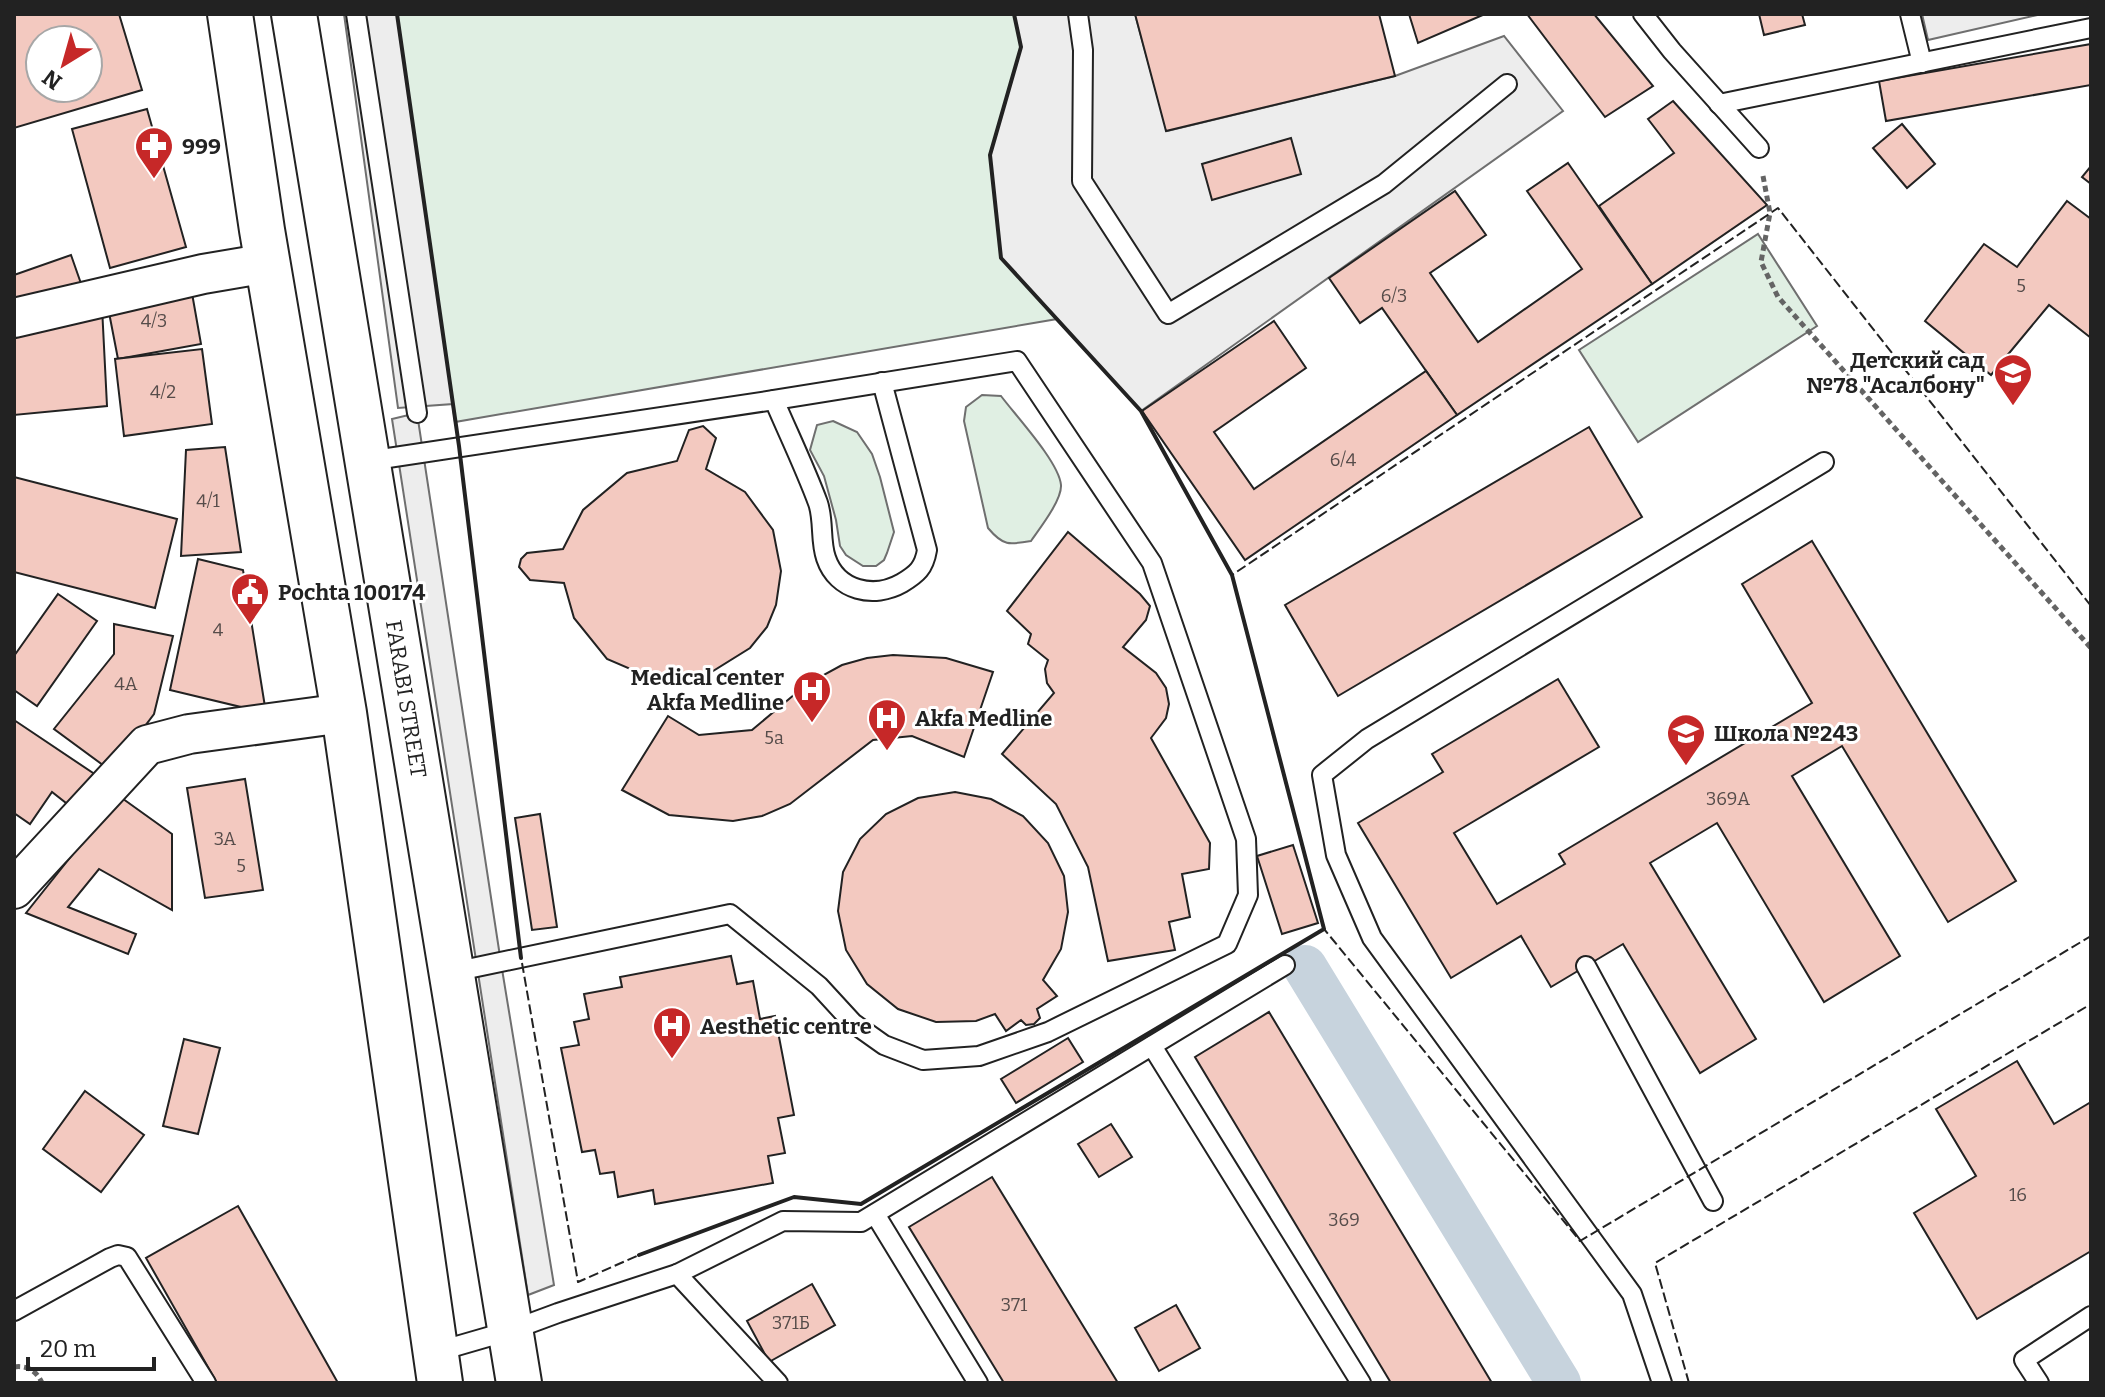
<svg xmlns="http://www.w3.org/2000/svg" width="2105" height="1397" font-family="Bitter,serif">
  <rect width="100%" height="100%" fill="#fff"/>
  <g fill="#e0efe3" stroke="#6f6f6f" stroke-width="2">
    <path d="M397,14H1014L1021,47L990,155L1001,258L1057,319L455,422Z"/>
    <path d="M1758,234L1817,326L1638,442L1579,350Z"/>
    <path d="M982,395L1001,396C1016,416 1059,462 1061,485C1062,500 1040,528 1031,541C1009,545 1003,546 988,528L964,421L966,407Z"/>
    <path d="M833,421L857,432L872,454L880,477L894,532L887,553L884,560L876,566H863L846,555L840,546L836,520L824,476L810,450L817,425Z"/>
  </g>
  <g fill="#ededed" stroke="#6f6f6f" stroke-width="2">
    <path d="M344,14H397L453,404L398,408Z"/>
    <path d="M1014,14H1135L1167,131L1395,76L1504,36L1563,111L1141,411L1001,258L990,155L1021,47Z"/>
    <path d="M1922,14H2042L1928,40Z"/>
    <path d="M417,413L501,963L554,1285L528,1295L392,419Z"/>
  </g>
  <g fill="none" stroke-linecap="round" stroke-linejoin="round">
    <path stroke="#c7d3dd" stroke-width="44" d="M1305,967L1559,1383"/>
  </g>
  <g fill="#f3c9c0" stroke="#222" stroke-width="2" fill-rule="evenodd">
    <path d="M119,14L142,90L14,128V15ZM40,40H88V88H40Z"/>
    <path d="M1135,14H1379L1395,76L1166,131Z"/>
    <path d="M1409,14H1485L1418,43Z"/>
    <path d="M1527,14H1594L1653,86L1605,117Z"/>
    <path d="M1759,14H1802L1805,25L1764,35Z"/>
    <path d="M2091,44V85L1886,121L1879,81Z"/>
    <path d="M1673,101L1767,205L1652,284L1599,206L1674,153L1648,119Z"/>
    <path d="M147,109L186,247L110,268L72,129Z"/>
    <path d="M1902,124L1935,164L1907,188L1873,148Z"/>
    <path d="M1291,138L1301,174L1212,200L1202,164Z"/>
    <path d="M1568,163L1652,284L1457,415L1382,308L1360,323L1329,278L1455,191L1486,235L1430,273L1478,342L1582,269L1527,191Z"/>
    <path d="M2091,166V184L2082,177Z"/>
    <path d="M2067,201L2091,219V338L2049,305L1991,375L1925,321L1984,244L2017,267Z"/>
    <path d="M71,255L85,295L14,309V275Z"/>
    <path d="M190,282L201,344L118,359L106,297Z"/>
    <path d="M102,307L107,406L14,415V322Z"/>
    <path d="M1274,321L1306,368L1214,432L1254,489L1426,371L1457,415L1245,560L1142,411Z"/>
    <path d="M202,349L212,424L124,436L115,359Z"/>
    <path d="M703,426L716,438L706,469L745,492L773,530L781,571L776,605L767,627L750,648L705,676L656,680L607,659L574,618L564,583L530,580L519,567L521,559L527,553L563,549L583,510L627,473L677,461L689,430Z"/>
    <path d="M1589,427L1642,517L1338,696L1285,605Z"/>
    <path d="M225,447L241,552L181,556L186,450Z"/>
    <path d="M14,477L177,519L155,608L14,572Z"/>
    <path d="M1068,532L1140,594L1150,606L1146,620L1123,647L1156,673L1166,688L1169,704L1166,718L1151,738L1210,843L1209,869L1182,874L1190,917L1169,922L1175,950L1108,961L1088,867L1056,804L1002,754L1054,693L1047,683L1045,669L1048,660L1028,644L1031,634L1007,611Z"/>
    <path d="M1812,541L2016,881L1948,922L1842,746L1792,776L1900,956L1824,1002L1717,823L1650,863L1756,1039L1700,1073L1623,944L1551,987L1521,936L1451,978L1358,823L1443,772L1432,754L1558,679L1599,747L1454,833L1497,904L1565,864L1559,854L1812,703L1742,584Z"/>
    <path d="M198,559L243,570L266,713L170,690Z"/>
    <path d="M58,594L97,621L37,706L14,690V656Z"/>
    <path d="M114,624L173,636L154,714L111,771L54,729L114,654Z"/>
    <path d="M893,655L946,658L993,672L964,757L912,736L873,740L790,804L762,816L733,821L669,815L622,790L668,716L699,735L752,730L795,694L818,678L842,665L867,658Z"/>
    <path d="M14,720L99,777L75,810L52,792L30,824L14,813Z"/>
    <path d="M245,779L263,890L205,898L187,788Z"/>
    <path d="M955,792L991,799L1023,816L1048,843L1064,876L1068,912L1061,949L1043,980L1057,996L1037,1009L1040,1018L1034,1024L1026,1025L1021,1020L1006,1031L995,1014L976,1021L936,1022L898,1009L867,984L846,950L838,911L843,872L860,839L886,814L918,798Z"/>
    <path d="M119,796L172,834V910L99,869L68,907L136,934L128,954L26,913Z"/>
    <path d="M540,814L557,927L532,930L515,818Z"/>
    <path d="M1293,845L1318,923L1282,934L1257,856Z"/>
    <path d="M731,956L737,984L753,981L760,1019L775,1016L794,1115L778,1118L785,1153L768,1156L773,1183L655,1204L653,1190L618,1197L614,1172L600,1174L595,1150L582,1152L561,1048L579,1045L574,1022L589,1019L584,994L622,987L620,977Z"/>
    <path d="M1269,1012L1492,1383H1391L1195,1057Z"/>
    <path d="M1068,1038L1083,1062L1016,1103L1001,1079Z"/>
    <path d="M184,1039L220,1048L198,1134L163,1126Z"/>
    <path d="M2017,1061L2054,1124L2091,1102V1251L1977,1319L1914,1213L1976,1176L1936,1109Z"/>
    <path d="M85,1091L144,1135L101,1192L43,1149Z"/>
    <path d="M1111,1124L1132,1157L1099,1177L1078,1144Z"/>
    <path d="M992,1177L1118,1383H1004L909,1227Z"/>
    <path d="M238,1206L338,1383H217L146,1258Z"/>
    <path d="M812,1284L835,1325L769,1362L747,1321Z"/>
    <path d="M1176,1305L1200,1348L1159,1371L1135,1328Z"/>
  </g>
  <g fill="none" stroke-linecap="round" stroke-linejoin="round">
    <defs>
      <g id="service">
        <path d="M356,14L417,413"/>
        <path d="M1078,14L1083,50L1082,181L1168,314L1384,184L1507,84"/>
        <path d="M1643,14L1672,51L1759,148"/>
        <path d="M1910,14L1922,63"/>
        <path d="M1719,104L2091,28"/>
        <path d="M774,400C789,435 805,468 818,503C824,520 820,541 826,558C837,591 874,599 902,583C917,574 924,568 927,550L882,382"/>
        <path d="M368,461L774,400L1017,361L1152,563L1246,839L1248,895L1227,944L1048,1032L979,1056L923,1060L884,1045L853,1023L819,986L730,914L453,972"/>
        <path d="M1586,966L1713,1201"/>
        <path d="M1152,1046L1361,1383"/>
        <path d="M875,1214L978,1383"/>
        <path d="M677,1274L778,1383"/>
        <path d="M14,1311L110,1258L118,1255L127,1257L206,1383"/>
        <path d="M436,1352L512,1330L558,1313L677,1274L783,1221L861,1222L1285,965"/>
        <path d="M1662,1383L1632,1294L1372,938L1336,855L1322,775L1367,739L1824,462"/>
        <path d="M2039,1383L2024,1360L2091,1316"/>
      </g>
      <g id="minor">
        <path d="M14,318L203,274L268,263"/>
        <path d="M14,889L147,745L189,734L344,713"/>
      </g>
      <g id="primary">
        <path d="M230,14L262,230L344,713L440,1383"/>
        <path id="s1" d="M294,14L519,1383"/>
      </g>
    </defs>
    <use href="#service" stroke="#222" stroke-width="22"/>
    <use href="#minor" stroke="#222" stroke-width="42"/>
    <use href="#primary" stroke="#222" stroke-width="48"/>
    <g stroke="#646464" stroke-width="5" stroke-dasharray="6 4" stroke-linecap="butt">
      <path d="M1763,176L1770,213L1761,262L1778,297L2091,648"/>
      <path d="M14,1367C27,1365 37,1371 42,1383"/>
    </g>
    <use href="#service" stroke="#fff" stroke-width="18"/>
    <use href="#minor" stroke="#fff" stroke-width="38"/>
    <use href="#primary" stroke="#fff" stroke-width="44"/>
    <g stroke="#222" stroke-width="2" stroke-dasharray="10 4" stroke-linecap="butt">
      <path d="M2091,606L1778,208L1232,575L1324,929L1580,1241L2091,936"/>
      <path d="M522,963L578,1282L639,1255"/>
      <path d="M1689,1383L1655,1263L2091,1004"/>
    </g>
    <g stroke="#222" stroke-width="4">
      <path d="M397,14L459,446L521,958"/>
      <path d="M639,1255L794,1197L861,1204L1324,929L1232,575L1141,411L1001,258L990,155L1021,47L1014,14"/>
    </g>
  </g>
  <defs>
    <symbol id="pharmacy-pin" viewBox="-11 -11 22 30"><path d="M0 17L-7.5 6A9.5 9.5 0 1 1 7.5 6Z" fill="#c62828" stroke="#fff"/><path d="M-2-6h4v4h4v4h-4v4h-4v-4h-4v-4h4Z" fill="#fff"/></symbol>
    <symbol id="school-pin" viewBox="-11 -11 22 30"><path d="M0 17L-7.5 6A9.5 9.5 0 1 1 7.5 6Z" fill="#c62828" stroke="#fff"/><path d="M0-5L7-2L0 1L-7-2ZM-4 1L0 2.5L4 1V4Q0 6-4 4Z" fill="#fff"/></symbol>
    <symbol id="civic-pin" viewBox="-11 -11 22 30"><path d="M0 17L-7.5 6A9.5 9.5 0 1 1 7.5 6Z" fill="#c62828" stroke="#fff"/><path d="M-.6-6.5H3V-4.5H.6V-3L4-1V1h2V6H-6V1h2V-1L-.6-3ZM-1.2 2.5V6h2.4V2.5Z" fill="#fff"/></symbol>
    <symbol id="hospital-pin" viewBox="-11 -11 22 30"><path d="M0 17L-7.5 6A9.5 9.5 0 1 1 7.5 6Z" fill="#c62828" stroke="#fff"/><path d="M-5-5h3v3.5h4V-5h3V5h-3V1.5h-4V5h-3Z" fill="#fff"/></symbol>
  </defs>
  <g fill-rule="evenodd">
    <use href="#pharmacy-pin" x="132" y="124" width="44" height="60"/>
    <use href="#school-pin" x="1991" y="351" width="44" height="60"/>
    <use href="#civic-pin" x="228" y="570" width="44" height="60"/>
    <use href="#hospital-pin" x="790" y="668" width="44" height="60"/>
    <use href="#hospital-pin" x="865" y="696" width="44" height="60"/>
    <use href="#school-pin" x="1664" y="711" width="44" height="60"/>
    <use href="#hospital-pin" x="650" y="1004" width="44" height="60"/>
  </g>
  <g text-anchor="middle" stroke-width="6" stroke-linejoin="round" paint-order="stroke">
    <g font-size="18" fill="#564c4a">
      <text x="2021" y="292">5</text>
      <text x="1394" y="302">6/3</text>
      <text x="154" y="327">4/3</text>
      <text x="163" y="398">4/2</text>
      <text x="1343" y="466">6/4</text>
      <text x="208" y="507">4/1</text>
      <text x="218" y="636">4</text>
      <text x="126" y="690">4A</text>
      <text x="774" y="744">5a</text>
      <text x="1728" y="805">369A</text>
      <text x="225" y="845">3A</text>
      <text x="241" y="872">5</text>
      <text x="2018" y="1201">16</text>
      <text x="1344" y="1226">369</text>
      <text x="1014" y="1311">371</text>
      <text x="791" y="1329">371Б</text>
    </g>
    <g font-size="22" font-weight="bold" fill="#222" stroke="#fff" text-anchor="start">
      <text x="182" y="154">999</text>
      <text x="1985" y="368" text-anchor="end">Детский сад<tspan x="1985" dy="25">№78 "Асалбону"</tspan></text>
      <text x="278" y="600">Pochta 100174</text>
      <text x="784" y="685" text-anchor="end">Medical center<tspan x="784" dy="25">Akfa Medline</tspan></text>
      <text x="915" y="726">Akfa Medline</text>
      <text x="1714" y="741">Школа №243</text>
      <text x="700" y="1034">Aesthetic centre</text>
    </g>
    <g font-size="22" fill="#222" stroke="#fff">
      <text dy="8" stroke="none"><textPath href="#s1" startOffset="694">FARABI STREET</textPath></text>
    </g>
  </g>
  <rect width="2105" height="1397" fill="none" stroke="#222222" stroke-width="32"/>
  <g transform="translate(64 64) rotate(217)"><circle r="38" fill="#ffffff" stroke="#a7a7a7" stroke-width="2"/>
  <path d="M0-6L14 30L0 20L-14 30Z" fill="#c62828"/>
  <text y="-12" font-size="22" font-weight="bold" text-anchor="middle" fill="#222222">N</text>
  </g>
  <path d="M28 1357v12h126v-12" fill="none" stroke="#222222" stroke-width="4"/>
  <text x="40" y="1357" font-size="24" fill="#222222" stroke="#ffffff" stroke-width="6" paint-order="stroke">20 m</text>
</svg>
